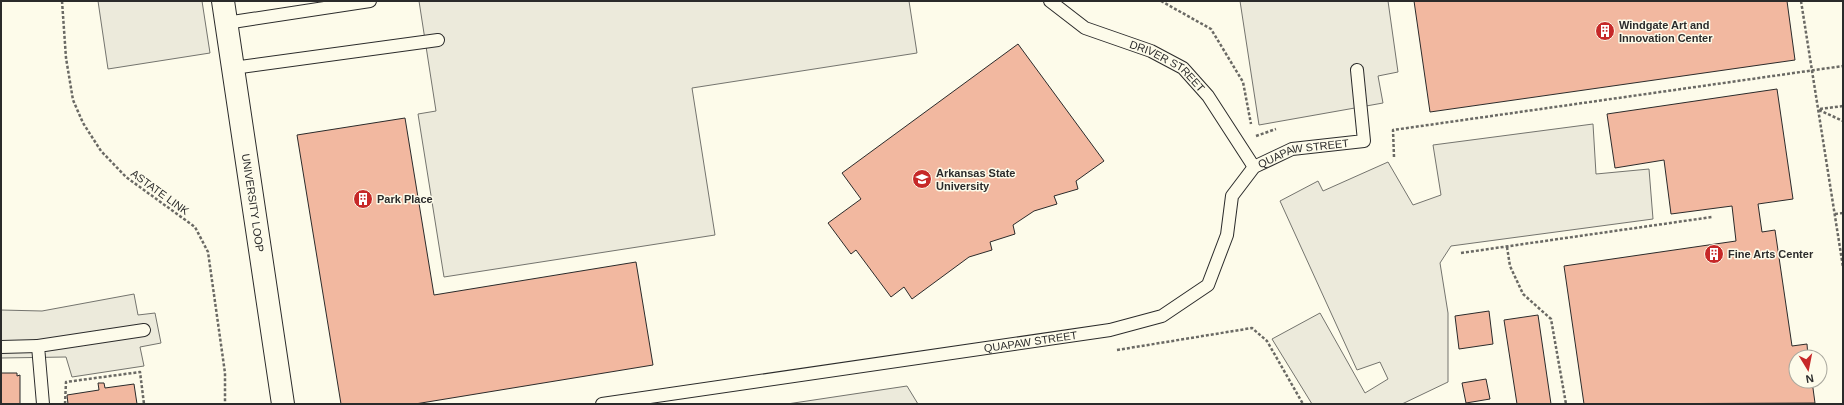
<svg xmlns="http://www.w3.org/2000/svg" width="1844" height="405" font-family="Arial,sans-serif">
  <rect width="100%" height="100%" fill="#fdfbea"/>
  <g fill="#eceadb" stroke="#74746e">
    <path d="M98,1H202L210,53L108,69Z"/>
    <path d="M419,1H909L917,53L692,88L715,235L444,277L418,114L436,111Z"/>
    <path d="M1240,1H1388L1398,72L1378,76L1383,103L1259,125Z"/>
    <path d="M1593,124L1596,174L1649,169L1653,219L1451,246L1440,263L1448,313V382L1402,404H1312L1272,339L1320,313L1365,393L1388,379L1380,362L1357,370L1280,201L1318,181L1323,191L1388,162L1413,205L1441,195L1433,145Z"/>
    <path d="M134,294L138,315L155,313L161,343L140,347L144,366L72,377L66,357L1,358V310L42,311Z"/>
    <path d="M907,386L918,404H787Z"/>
  </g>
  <g fill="#f2b8a0" stroke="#2b2b2b">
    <path d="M1414,1H1787L1795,60L1430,112Z"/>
    <path d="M1018,44L1104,161L1076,181L1078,189L1054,196L1057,204L1034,211L1013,225L1015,234L990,242L992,250L969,257L912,299L904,287L891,297L856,250L851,254L828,223L861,199L842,173Z"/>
    <path d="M1777,89L1793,199L1758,204L1762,232L1775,230L1792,346L1807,344L1808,357H1796V381H1812L1815,403L1584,404L1564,266L1736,241L1732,206L1671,214L1664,160L1615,168L1607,114Z"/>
    <path d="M405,118L434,295L636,262L653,365L415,404H341L297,135Z"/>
    <path d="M1489,311L1493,344L1459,349L1455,316Z"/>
    <path d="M1538,315L1551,404H1517L1504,320Z"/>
    <path d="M1,373H17V376L20,375V404H1Z"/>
    <path d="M1486,379L1490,399L1466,403L1462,383Z"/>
    <path d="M98,383H104L105,388L134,384L137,404H68L67,395L99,390Z"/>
  </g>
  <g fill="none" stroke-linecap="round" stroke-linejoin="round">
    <defs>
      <g id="service">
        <path id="s1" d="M1050,1L1085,28L1151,51L1183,68L1208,96L1254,167"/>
        <path d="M226,23L370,1"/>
        <path d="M233,68L438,40"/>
        <path d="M1,347L38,346"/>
        <path d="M43,404L38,346L144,330"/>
        <path id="s2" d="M602,404L1110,330L1162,316L1208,285L1227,235L1232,196L1254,167L1292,149L1364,141L1357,70"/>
      </g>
      <g id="tertiary">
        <path id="s3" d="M223,1L283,404"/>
      </g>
    </defs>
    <use href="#service" stroke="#2b2b2b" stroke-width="14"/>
    <use href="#tertiary" stroke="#2b2b2b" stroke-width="24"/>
    <g stroke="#6a6964" stroke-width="2.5" stroke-dasharray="3 2" stroke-linecap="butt">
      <path d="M62,1L66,58L73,100L83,123L101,151L126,177L195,227L208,252L225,373V404"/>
      <path d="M1161,1L1211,29L1243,82L1251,124"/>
      <path d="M1801,1L1843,267"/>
      <path d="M1820,109L1843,106"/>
      <path d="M1819,110L1843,121"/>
      <path d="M1256,136L1276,129"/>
      <path d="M1394,157L1393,130L1843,66"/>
      <path d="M1835,214L1843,213"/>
      <path d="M1507,247L1510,266L1523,294L1551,319L1566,404"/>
      <path d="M1461,253L1712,217"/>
      <path d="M1117,350L1252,328L1267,341L1303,404"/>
      <path d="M65,404L66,382L140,372L144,404"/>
    </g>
    <use href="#service" stroke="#fdfbea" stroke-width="12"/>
    <use href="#tertiary" stroke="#fdfbea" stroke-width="22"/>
  </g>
  <defs>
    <symbol id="building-disc" viewBox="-11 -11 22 22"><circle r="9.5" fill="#c62828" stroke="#fdfbea"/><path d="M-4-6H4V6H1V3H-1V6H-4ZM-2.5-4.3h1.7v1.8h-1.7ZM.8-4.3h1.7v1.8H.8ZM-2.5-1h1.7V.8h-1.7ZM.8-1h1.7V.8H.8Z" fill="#fff"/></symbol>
    <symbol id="university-disc" viewBox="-11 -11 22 22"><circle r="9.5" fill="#c62828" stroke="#fdfbea"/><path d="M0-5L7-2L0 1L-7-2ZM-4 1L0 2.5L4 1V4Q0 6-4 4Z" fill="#fff"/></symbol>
  </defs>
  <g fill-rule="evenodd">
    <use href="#building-disc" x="1594" y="20" width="22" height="22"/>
    <use href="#university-disc" x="911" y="168" width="22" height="22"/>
    <use href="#building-disc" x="352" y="188" width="22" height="22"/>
    <use href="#building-disc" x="1703" y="243" width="22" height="22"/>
  </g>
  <g text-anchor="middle" stroke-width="3" stroke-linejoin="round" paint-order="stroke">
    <g font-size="11" font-weight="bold" fill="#2b2b2b" stroke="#fdfbea" text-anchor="start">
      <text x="1619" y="29">Windgate Art and<tspan x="1619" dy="13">Innovation Center</tspan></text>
      <text x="936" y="177">Arkansas State<tspan x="936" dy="13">University</tspan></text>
      <text x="377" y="203">Park Place</text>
      <text x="1728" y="258">Fine Arts Center</text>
    </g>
    <g font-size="11" fill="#2b2b2b" stroke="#fdfbea">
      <text dy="4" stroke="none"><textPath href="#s1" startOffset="136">DRIVER STREET</textPath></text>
      <text dy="4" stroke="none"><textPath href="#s2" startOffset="804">QUAPAW STREET</textPath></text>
      <text transform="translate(160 192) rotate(36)" y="4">ASTATE LINK</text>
      <text dy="4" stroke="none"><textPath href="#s3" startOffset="204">UNIVERSITY LOOP</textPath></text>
      <text dy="4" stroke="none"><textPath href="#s2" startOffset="433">QUAPAW STREET</textPath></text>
    </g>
  </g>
  <rect width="1844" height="405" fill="none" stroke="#2b2b2b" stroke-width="4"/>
  <g transform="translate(1808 369) rotate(170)"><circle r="19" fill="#fdfbea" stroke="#a9a89e"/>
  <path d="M0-3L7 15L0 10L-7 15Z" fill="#c62828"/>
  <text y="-6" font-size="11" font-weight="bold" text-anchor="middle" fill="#2b2b2b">N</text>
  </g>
</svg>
